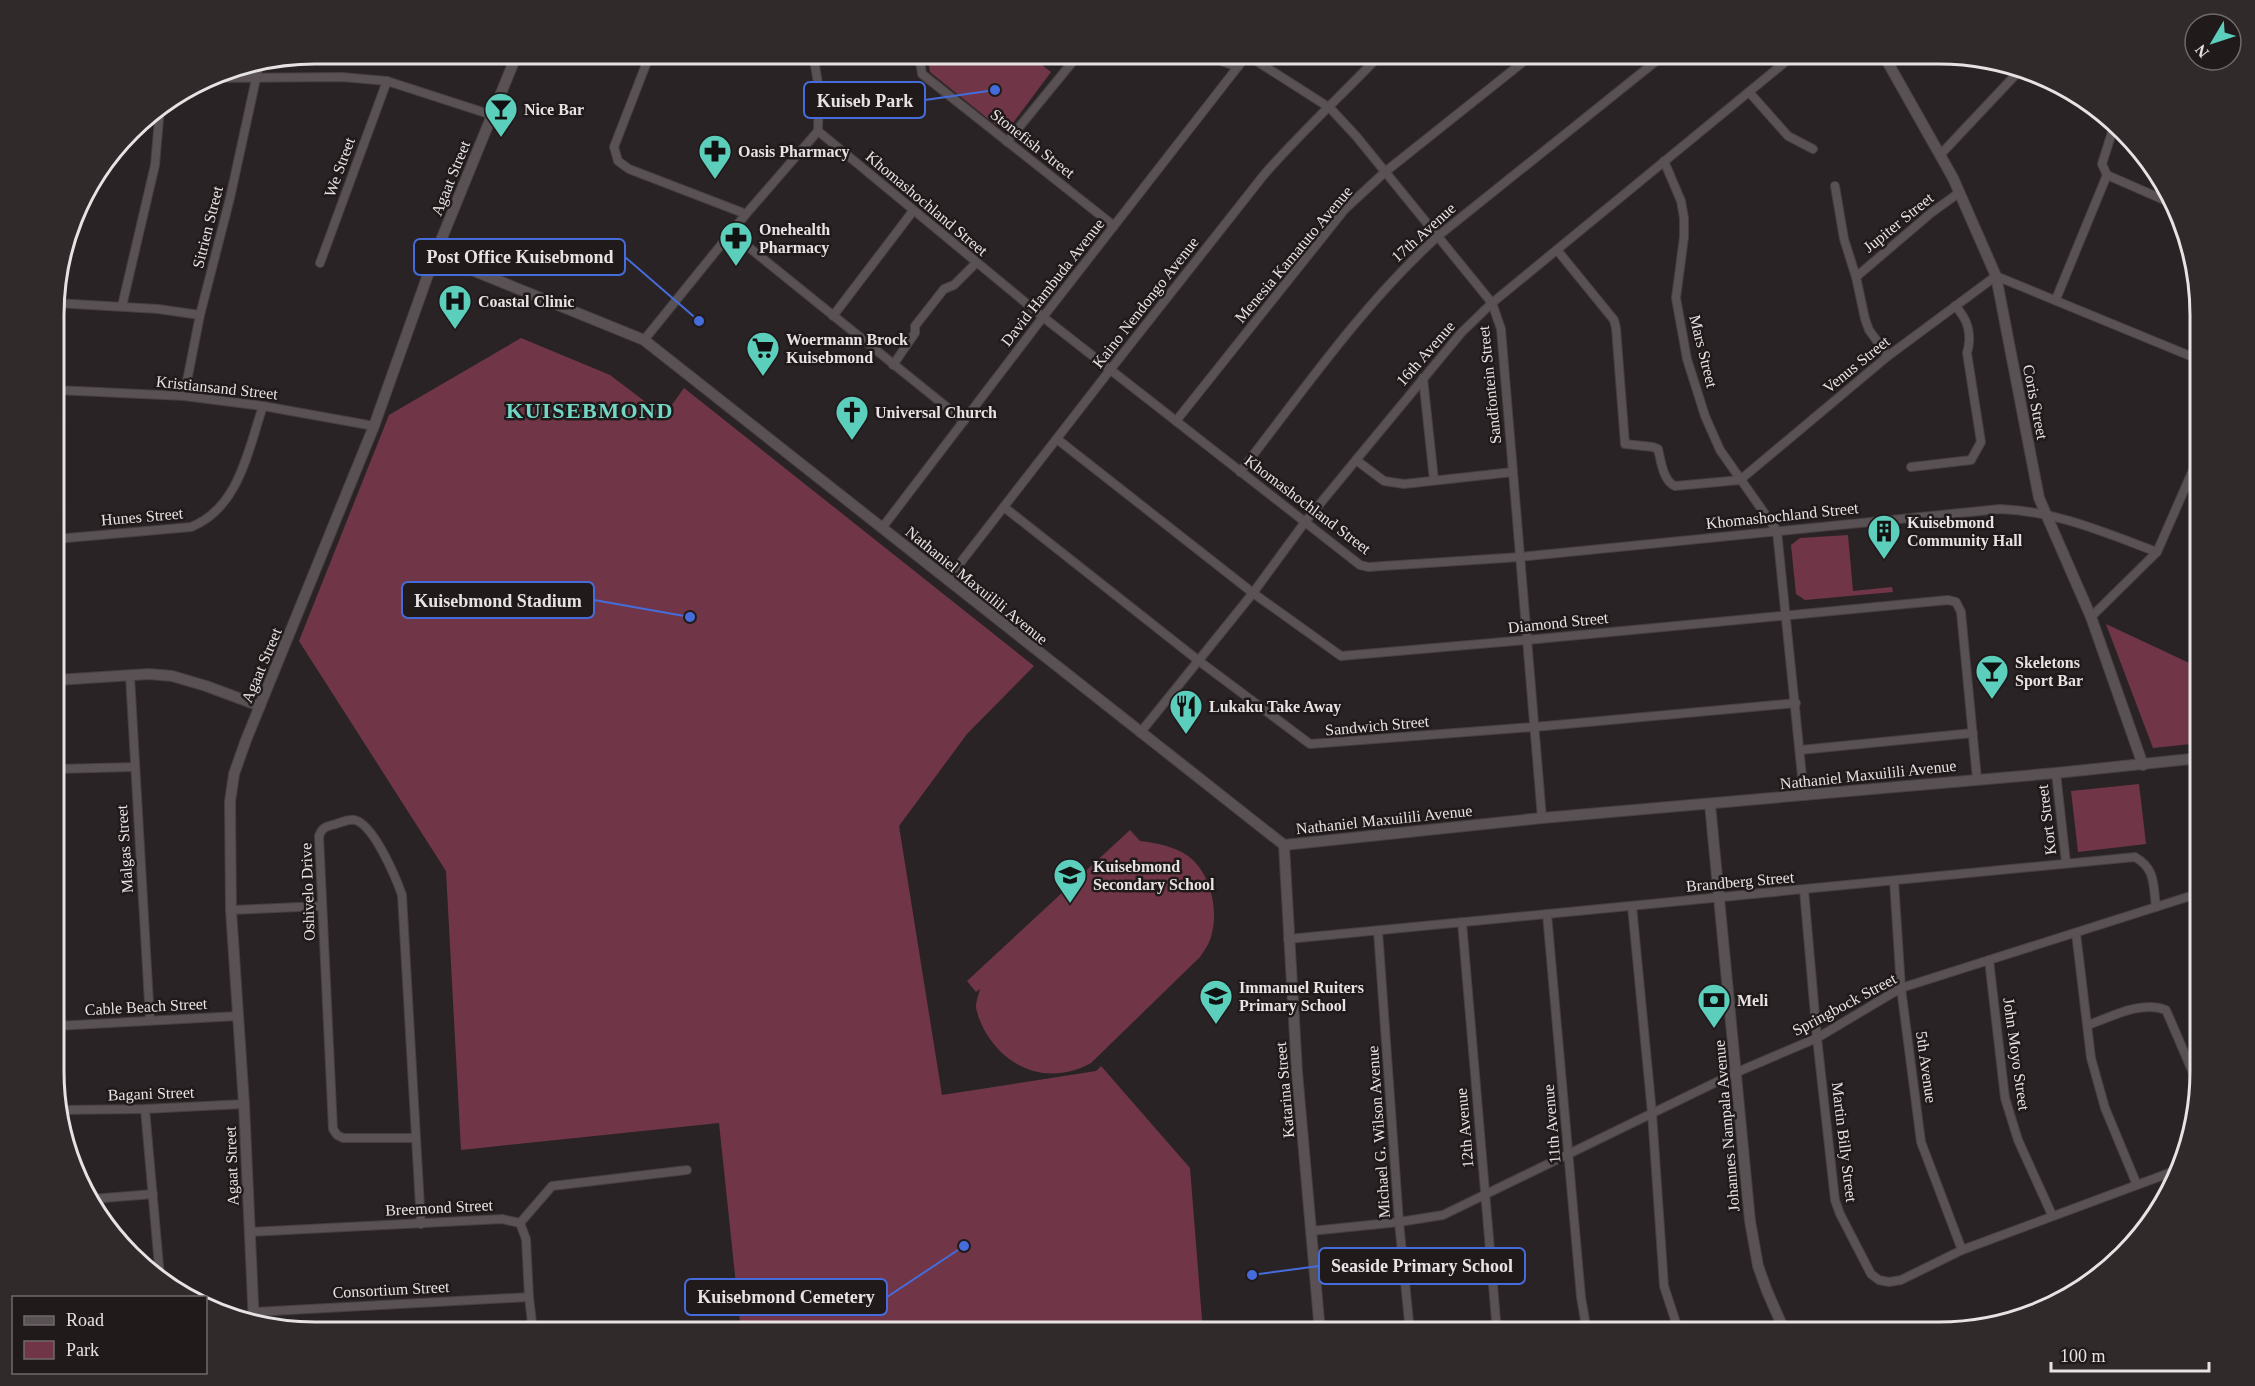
<svg xmlns="http://www.w3.org/2000/svg" width="2255" height="1386" font-family="'Times New Roman',serif">
  <rect width="100%" height="100%" fill="#2a2325"/>
  <g fill="#703648">
    <path d="M927,54H1028L1051,72L1010,127L997,126L930,72Z"/>
    <path d="M521,338L610,375L664,416L684,388L1034,666L967,734L899,826L942,1095L1096,1071L1101,1066L1190,1168L1203,1332H741L719,1123L461,1150L446,871L299,641L389,415Z"/>
    <path d="M1848,535L1853,591L1892,587L1893,592L1805,600L1796,594L1791,545L1800,538Z"/>
    <path d="M2106,624L2200,668V743L2153,748Z"/>
    <path d="M2139,784L2146,844L2078,852L2071,791Z"/>
    <path d="M1130,830L1140,841C1156,843 1174,846 1188,856C1211,873 1219,910 1211,937C1209,944 1204,951 1200,957L1091,1063C1051,1085 1009,1071 986,1033C982,1026 977,1015 976,1007C976,1001 979,994 980,989L976,992L967,981Z"/>
  </g>
  <g fill="none" stroke-linecap="round" stroke-linejoin="round">
    <defs>
      <g id="minor">
        <path d="M650,54L614,147L618,161L629,169L746,214"/>
        <path d="M813,54L819,89L818,131L1043,317L1360,565L1368,567L1520,557L2000,509C2056,511 2106,533 2157,552L2200,454"/>
        <path d="M919,54L922,74L1114,226"/>
        <path d="M1202,54L1238,67"/>
        <path d="M1247,55L1330,108L1356,136L1492,303L1501,329L1542,818"/>
        <path d="M210,78L342,77L387,81L492,115"/>
        <path d="M1749,92L1788,136L1813,149"/>
        <path d="M1007,142L1079,54"/>
        <path d="M1940,155L2022,68"/>
        <path d="M1664,161L1681,201L1684,218V237L1676,298L1687,359L1705,416L1720,450L1777,531L1804,796"/>
        <path d="M2107,175L2171,203"/>
        <path d="M2107,175L2102,164L2113,129"/>
        <path d="M1835,186L1844,239L1856,277L1865,319L1869,330L1888,356"/>
        <path d="M731,233L964,421"/>
        <path d="M1557,250L1614,320L1616,328L1625,444L1653,447L1658,449C1661,461 1663,481 1675,486L1740,480L1888,356L1996,276L2200,360"/>
        <path d="M320,263L387,81"/>
        <path d="M1856,277L1931,213L1960,192"/>
        <path d="M2056,299L2107,175"/>
        <path d="M56,303L158,309L200,315"/>
        <path d="M122,306L155,165L160,108"/>
        <path d="M833,316L913,211"/>
        <path d="M644,340L746,214L818,131"/>
        <path d="M893,365L915,333V326L944,289L954,285L976,263"/>
        <path d="M1423,378L1434,480"/>
        <path d="M56,390L184,396L263,406L374,426"/>
        <path d="M184,396L200,315L230,198L259,65"/>
        <path d="M1176,421L1345,209L1385,172L1533,54"/>
        <path d="M1057,439L1253,593L1341,656L1527,640L1948,600L1956,602L1961,612L1977,779"/>
        <path d="M1356,460L1384,481L1404,484L1513,472"/>
        <path d="M1911,467L1971,460L1981,442L1967,353C1972,335 1969,320 1955,306"/>
        <path d="M1240,472C1303,391 1362,305 1438,236L1665,54"/>
        <path d="M1004,507L1199,661L1310,744L1534,727L1796,703"/>
        <path d="M882,528L1043,317L1247,55"/>
        <path d="M56,539L191,527C239,508 248,450 263,406"/>
        <path d="M947,580L1110,370L1263,176C1300,133 1342,95 1381,54"/>
        <path d="M2091,617L2157,552"/>
        <path d="M130,676L150,1020"/>
        <path d="M1140,733L1253,593L1305,522L1356,460L1461,333L1492,303L1795,54"/>
        <path d="M1800,750L1973,733"/>
        <path d="M56,769L134,767"/>
        <path d="M2056,773L2066,863"/>
        <path d="M1894,881L1901,988L1921,1142L1962,1250"/>
        <path d="M1804,890L1817,1038L1835,1200L1840,1214L1871,1274L1879,1280L1889,1282L1901,1280L1962,1250L2180,1169"/>
        <path d="M1632,906L1652,1113L1664,1286L1679,1332"/>
        <path d="M231,910L322,906"/>
        <path d="M1547,914L1581,1297L1587,1332"/>
        <path d="M1462,922L1497,1332"/>
        <path d="M1378,931L1399,1222L1410,1332"/>
        <path d="M56,933L61,1025"/>
        <path d="M2076,933L2091,1058L2105,1108L2137,1185"/>
        <path d="M1288,939L2135,857C2156,869 2153,885 2156,907"/>
        <path d="M1989,960L2005,1098L2018,1140L2052,1215"/>
        <path d="M2088,1025C2111,1017 2142,1000 2166,1010L2200,1089"/>
        <path d="M56,1026L238,1016"/>
        <path d="M145,1109L160,1277"/>
        <path d="M58,1110L145,1109L244,1104"/>
        <path d="M415,1138H343L337,1135L333,1129L319,836C322,827 327,826 336,824C342,822 349,819 355,820C374,825 396,878 402,895L421,1224"/>
        <path d="M92,1199L153,1194"/>
        <path d="M520,1223L552,1186L687,1170"/>
        <path d="M1311,1231L1399,1222L1443,1215L1735,1073L1817,1038L1901,988L2200,893"/>
        <path d="M249,1232L502,1219L520,1223L526,1239L529,1297L533,1332"/>
        <path d="M254,1312L529,1297"/>
      </g>
      <g id="tertiary">
        <path d="M1883,54L1953,178L1996,276L2039,498L2091,617L2143,765"/>
        <path d="M435,255L644,340L1284,845L1542,818L2056,773L2200,758"/>
        <path d="M56,680L149,674L172,676L206,686L260,706"/>
        <path d="M1710,804L1750,1221L1758,1266L1767,1291L1785,1332"/>
        <path d="M1284,845L1297,1072L1320,1332"/>
        <path d="M254,1324L244,1104L231,910L230,802L234,774L246,740L374,426L435,255L517,54"/>
      </g>
    </defs>
    <use href="#minor" stroke="#453f41" stroke-width="10"/>
    <use href="#tertiary" stroke="#453f41" stroke-width="12"/>
    <use href="#minor" stroke="#595153" stroke-width="8"/>
    <use href="#tertiary" stroke="#595153" stroke-width="10"/>
  </g>
  <defs>
    <symbol id="bar-pin" viewBox="-11 -11 22 30"><path d="M0 17L-7.5 6A9.5 9.5 0 1 1 7.5 6Z" fill="#5bcebc" stroke="#201a1b"/><path d="M-6-5H6L.8 .8V4.5H3.5V6h-7V4.5H-.8V.8Z" fill="#111"/></symbol>
    <symbol id="pharmacy-pin" viewBox="-11 -11 22 30"><path d="M0 17L-7.5 6A9.5 9.5 0 1 1 7.5 6Z" fill="#5bcebc" stroke="#201a1b"/><path d="M-2-6h4v4h4v4h-4v4h-4v-4h-4v-4h4Z" fill="#111"/></symbol>
    <symbol id="hospital-pin" viewBox="-11 -11 22 30"><path d="M0 17L-7.5 6A9.5 9.5 0 1 1 7.5 6Z" fill="#5bcebc" stroke="#201a1b"/><path d="M-5-5h3v3.5h4V-5h3V5h-3V1.5h-4V5h-3Z" fill="#111"/></symbol>
    <symbol id="supermarket-pin" viewBox="-11 -11 22 30"><path d="M0 17L-7.5 6A9.5 9.5 0 1 1 7.5 6Z" fill="#5bcebc" stroke="#201a1b"/><path d="M-6-5.5h2.5l.6 2H6L4.5 2H-2.5L-4.4-4H-6ZM-1.5 3.2a1.3 1.3 0 1 0 .1 0ZM3 3.2a1.3 1.3 0 1 0 .1 0Z" fill="#111"/></symbol>
    <symbol id="church-pin" viewBox="-11 -11 22 30"><path d="M0 17L-7.5 6A9.5 9.5 0 1 1 7.5 6Z" fill="#5bcebc" stroke="#201a1b"/><path d="M-1.2-6h2.4v3.5h3.3v2.4h-3.3V6h-2.4V-.1h-3.3v-2.4h3.3Z" fill="#111"/></symbol>
    <symbol id="building-pin" viewBox="-11 -11 22 30"><path d="M0 17L-7.5 6A9.5 9.5 0 1 1 7.5 6Z" fill="#5bcebc" stroke="#201a1b"/><path d="M-4-6H4V6H1V3H-1V6H-4ZM-2.5-4.3h1.7v1.8h-1.7ZM.8-4.3h1.7v1.8H.8ZM-2.5-1h1.7V.8h-1.7ZM.8-1h1.7V.8H.8Z" fill="#111"/></symbol>
    <symbol id="restaurant-pin" viewBox="-11 -11 22 30"><path d="M0 17L-7.5 6A9.5 9.5 0 1 1 7.5 6Z" fill="#5bcebc" stroke="#201a1b"/><path d="M-5-6h1v4h1v-4h1v4h1v-4h1v5L-1.5 .5V6h-2V.5L-5-1ZM5-6V6H3V1.5H1.5Q1.5-4 5-6Z" fill="#111"/></symbol>
    <symbol id="school-pin" viewBox="-11 -11 22 30"><path d="M0 17L-7.5 6A9.5 9.5 0 1 1 7.5 6Z" fill="#5bcebc" stroke="#201a1b"/><path d="M0-5L7-2L0 1L-7-2ZM-4 1L0 2.5L4 1V4Q0 6-4 4Z" fill="#111"/></symbol>
    <symbol id="bank-pin" viewBox="-11 -11 22 30"><path d="M0 17L-7.5 6A9.5 9.5 0 1 1 7.5 6Z" fill="#5bcebc" stroke="#201a1b"/><path d="M-6-4H6V4H-6ZM0-2.3a2.3 2.3 0 1 0 0 4.6a2.3 2.3 0 1 0 0-4.6Z" fill="#111"/></symbol>
  </defs>
  <g fill-rule="evenodd">
    <use href="#bar-pin" x="482" y="90" width="38" height="52"/>
    <use href="#pharmacy-pin" x="696" y="132" width="38" height="52"/>
    <use href="#pharmacy-pin" x="717" y="219" width="38" height="52"/>
    <use href="#hospital-pin" x="436" y="282" width="38" height="52"/>
    <use href="#supermarket-pin" x="744" y="329" width="38" height="52"/>
    <use href="#church-pin" x="833" y="393" width="38" height="52"/>
    <use href="#building-pin" x="1865" y="512" width="38" height="52"/>
    <use href="#bar-pin" x="1973" y="652" width="38" height="52"/>
    <use href="#restaurant-pin" x="1167" y="687" width="38" height="52"/>
    <use href="#school-pin" x="1051" y="856" width="38" height="52"/>
    <use href="#school-pin" x="1197" y="977" width="38" height="52"/>
    <use href="#bank-pin" x="1695" y="981" width="38" height="52"/>
  </g>
  <g text-anchor="middle" stroke-width="5" stroke-linejoin="round" paint-order="stroke">
    <g font-size="16" font-weight="bold" fill="#e7e2e3" stroke="#201a1b" text-anchor="start">
      <text x="524" y="115">Nice Bar</text>
      <text x="738" y="157">Oasis Pharmacy</text>
      <text x="759" y="235">Onehealth<tspan x="759" dy="18">Pharmacy</tspan></text>
      <text x="478" y="307">Coastal Clinic</text>
      <text x="786" y="345">Woermann Brock<tspan x="786" dy="18">Kuisebmond</tspan></text>
      <text x="875" y="418">Universal Church</text>
      <text x="1907" y="528">Kuisebmond<tspan x="1907" dy="18">Community Hall</tspan></text>
      <text x="2015" y="668">Skeletons<tspan x="2015" dy="18">Sport Bar</tspan></text>
      <text x="1209" y="712">Lukaku Take Away</text>
      <text x="1093" y="872">Kuisebmond<tspan x="1093" dy="18">Secondary School</tspan></text>
      <text x="1239" y="993">Immanuel Ruiters<tspan x="1239" dy="18">Primary School</tspan></text>
      <text x="1737" y="1006">Meli</text>
    </g>
    <g font-size="16" fill="#e7e2e3" stroke="#201a1b">
      <text transform="translate(1033 143) rotate(38)" y="6">Stonefish Street</text>
      <text transform="translate(339 167) rotate(-70)" y="6">We Street</text>
      <text transform="translate(450 178) rotate(-68)" y="6">Agaat Street</text>
      <text transform="translate(927 203) rotate(40)" y="6">Khomashochland Street</text>
      <text transform="translate(1898 222) rotate(-39)" y="6">Jupiter Street</text>
      <text transform="translate(207 227) rotate(-76)" y="6">Sitrien Street</text>
      <text transform="translate(1423 232) rotate(-42)" y="6">17th Avenue</text>
      <text transform="translate(1293 254) rotate(-50)" y="6">Menesia Kamatuto Avenue</text>
      <text transform="translate(1052 282) rotate(-52)" y="6">David Hambuda Avenue</text>
      <text transform="translate(1145 302) rotate(-52)" y="6">Kaino Nendongo Avenue</text>
      <text transform="translate(1704 351) rotate(76)" y="6">Mars Street</text>
      <text transform="translate(1425 353) rotate(-49)" y="6">16th Avenue</text>
      <text transform="translate(1856 364) rotate(-39)" y="6">Venus Street</text>
      <text transform="translate(1489 385) rotate(-96)" y="6">Sandfontein Street</text>
      <text transform="translate(217 387) rotate(6)" y="6">Kristiansand Street</text>
      <text transform="translate(2036 402) rotate(79)" y="6">Coris Street</text>
      <text transform="translate(1308 504) rotate(37)" y="6">Khomashochland Street</text>
      <text transform="translate(1782 515) rotate(-6)" y="6">Khomashochland Street</text>
      <text transform="translate(142 516) rotate(-5)" y="6">Hunes Street</text>
      <text transform="translate(977 585) rotate(39)" y="6">Nathaniel Maxuilili Avenue</text>
      <text transform="translate(1558 622) rotate(-6)" y="6">Diamond Street</text>
      <text transform="translate(261 665) rotate(-67)" y="6">Agaat Street</text>
      <text transform="translate(1377 725) rotate(-5)" y="6">Sandwich Street</text>
      <text transform="translate(1868 774) rotate(-6)" y="6">Nathaniel Maxuilili Avenue</text>
      <text transform="translate(1384 819) rotate(-6)" y="6">Nathaniel Maxuilili Avenue</text>
      <text transform="translate(2046 820) rotate(-97)" y="6">Kort Street</text>
      <text transform="translate(124 849) rotate(-94)" y="6">Malgas Street</text>
      <text transform="translate(1740 881) rotate(-5)" y="6">Brandberg Street</text>
      <text transform="translate(307 892) rotate(-92)" y="6">Oshivelo Drive</text>
      <text transform="translate(1844 1004) rotate(-28)" y="6">Springbock Street</text>
      <text transform="translate(146 1006) rotate(-3)" y="6">Cable Beach Street</text>
      <text transform="translate(2017 1054) rotate(82)" y="6">John Moyo Street</text>
      <text transform="translate(1927 1067) rotate(82)" y="6">5th Avenue</text>
      <text transform="translate(1284 1090) rotate(-95)" y="6">Katarina Street</text>
      <text transform="translate(151 1093) rotate(-2)" y="6">Bagani Street</text>
      <text transform="translate(1551 1124) rotate(-95)" y="6">11th Avenue</text>
      <text transform="translate(1726 1126) rotate(-95)" y="6">Johannes Nampala Avenue</text>
      <text transform="translate(1464 1128) rotate(-95)" y="6">12th Avenue</text>
      <text transform="translate(1378 1132) rotate(-94)" y="6">Michael G. Wilson Avenue</text>
      <text transform="translate(1845 1142) rotate(83)" y="6">Martin Billy Street</text>
      <text transform="translate(231 1166) rotate(-92)" y="6">Agaat Street</text>
      <text transform="translate(439 1207) rotate(-3)" y="6">Breemond Street</text>
      <text transform="translate(391 1289) rotate(-3)" y="6">Consortium Street</text>
    </g>
    <g font-size="22" font-weight="bold" letter-spacing="1.5" fill="#71d8c7" stroke="#201a1b">
      <text x="590" y="418">KUISEBMOND</text>
    </g>
  </g>
  <path d="M0 0H2255V1386H0ZM315 64H1939A251 251 0 0 1 2190 315V1071A251 251 0 0 1 1939 1322H315A251 251 0 0 1 64 1071V315A251 251 0 0 1 315 64Z" fill="#302a2b" fill-rule="evenodd"/>
  <path fill="none" stroke="#e7e2e3" stroke-width="3" d="M315 64H1939A251 251 0 0 1 2190 315V1071A251 251 0 0 1 1939 1322H315A251 251 0 0 1 64 1071V315A251 251 0 0 1 315 64Z"/>
  <path fill="none" stroke="#456cda" stroke-width="2" d="M995 90L925 100M699 321L625 257M690 617L594 600M1252 1275L1319 1266M964 1246L887 1297"/>
  <g fill="#456cda" stroke="#201a1b" stroke-width="2">
    <circle cx="995" cy="90" r="6"/>
    <circle cx="699" cy="321" r="6"/>
    <circle cx="690" cy="617" r="6"/>
    <circle cx="1252" cy="1275" r="6"/>
    <circle cx="964" cy="1246" r="6"/>
  </g>
  <g fill="#201a1b" stroke="#456cda" stroke-width="2">
    <rect x="804" y="82" width="121" height="36" rx="6"/>
    <rect x="414" y="239" width="211" height="36" rx="6"/>
    <rect x="402" y="582" width="192" height="36" rx="6"/>
    <rect x="1319" y="1248" width="206" height="36" rx="6"/>
    <rect x="685" y="1279" width="202" height="36" rx="6"/>
  </g>
  <g font-size="18" text-anchor="middle" font-weight="bold" fill="#e7e2e3">
    <text x="865" y="107">Kuiseb Park</text>
    <text x="520" y="263">Post Office Kuisebmond</text>
    <text x="498" y="607">Kuisebmond Stadium</text>
    <text x="1422" y="1272">Seaside Primary School</text>
    <text x="786" y="1303">Kuisebmond Cemetery</text>
  </g>
  <rect x="12" y="1296" width="195" height="78" fill="#201a1b" stroke="#706a6b" stroke-width="1.5"/>
  <rect x="24" y="1316" width="30" height="9" fill="#595153" stroke="#706a6b" stroke-width="1.5"/>
  <text x="66" y="1326" font-size="18" fill="#e7e2e3">Road</text>
  <rect x="24" y="1341" width="30" height="18" fill="#703648" stroke="#706a6b" stroke-width="1.5"/>
  <text x="66" y="1356" font-size="18" fill="#e7e2e3">Park</text>
  <g transform="translate(2213 42) rotate(231)"><circle r="28" fill="#201a1b" stroke="#706a6b" stroke-width="1.5"/>
  <path d="M0-4.5L10 22L0 15L-10 22Z" fill="#5bcebc"/>
  <text y="-9" font-size="16" font-weight="bold" text-anchor="middle" fill="#e7e2e3">N</text>
  </g>
  <path d="M2051 1362v9h158v-9" fill="none" stroke="#e7e2e3" stroke-width="3"/>
  <text x="2060" y="1362" font-size="18" fill="#e7e2e3" stroke="#201a1b" stroke-width="4.5" paint-order="stroke">100 m</text>
</svg>
